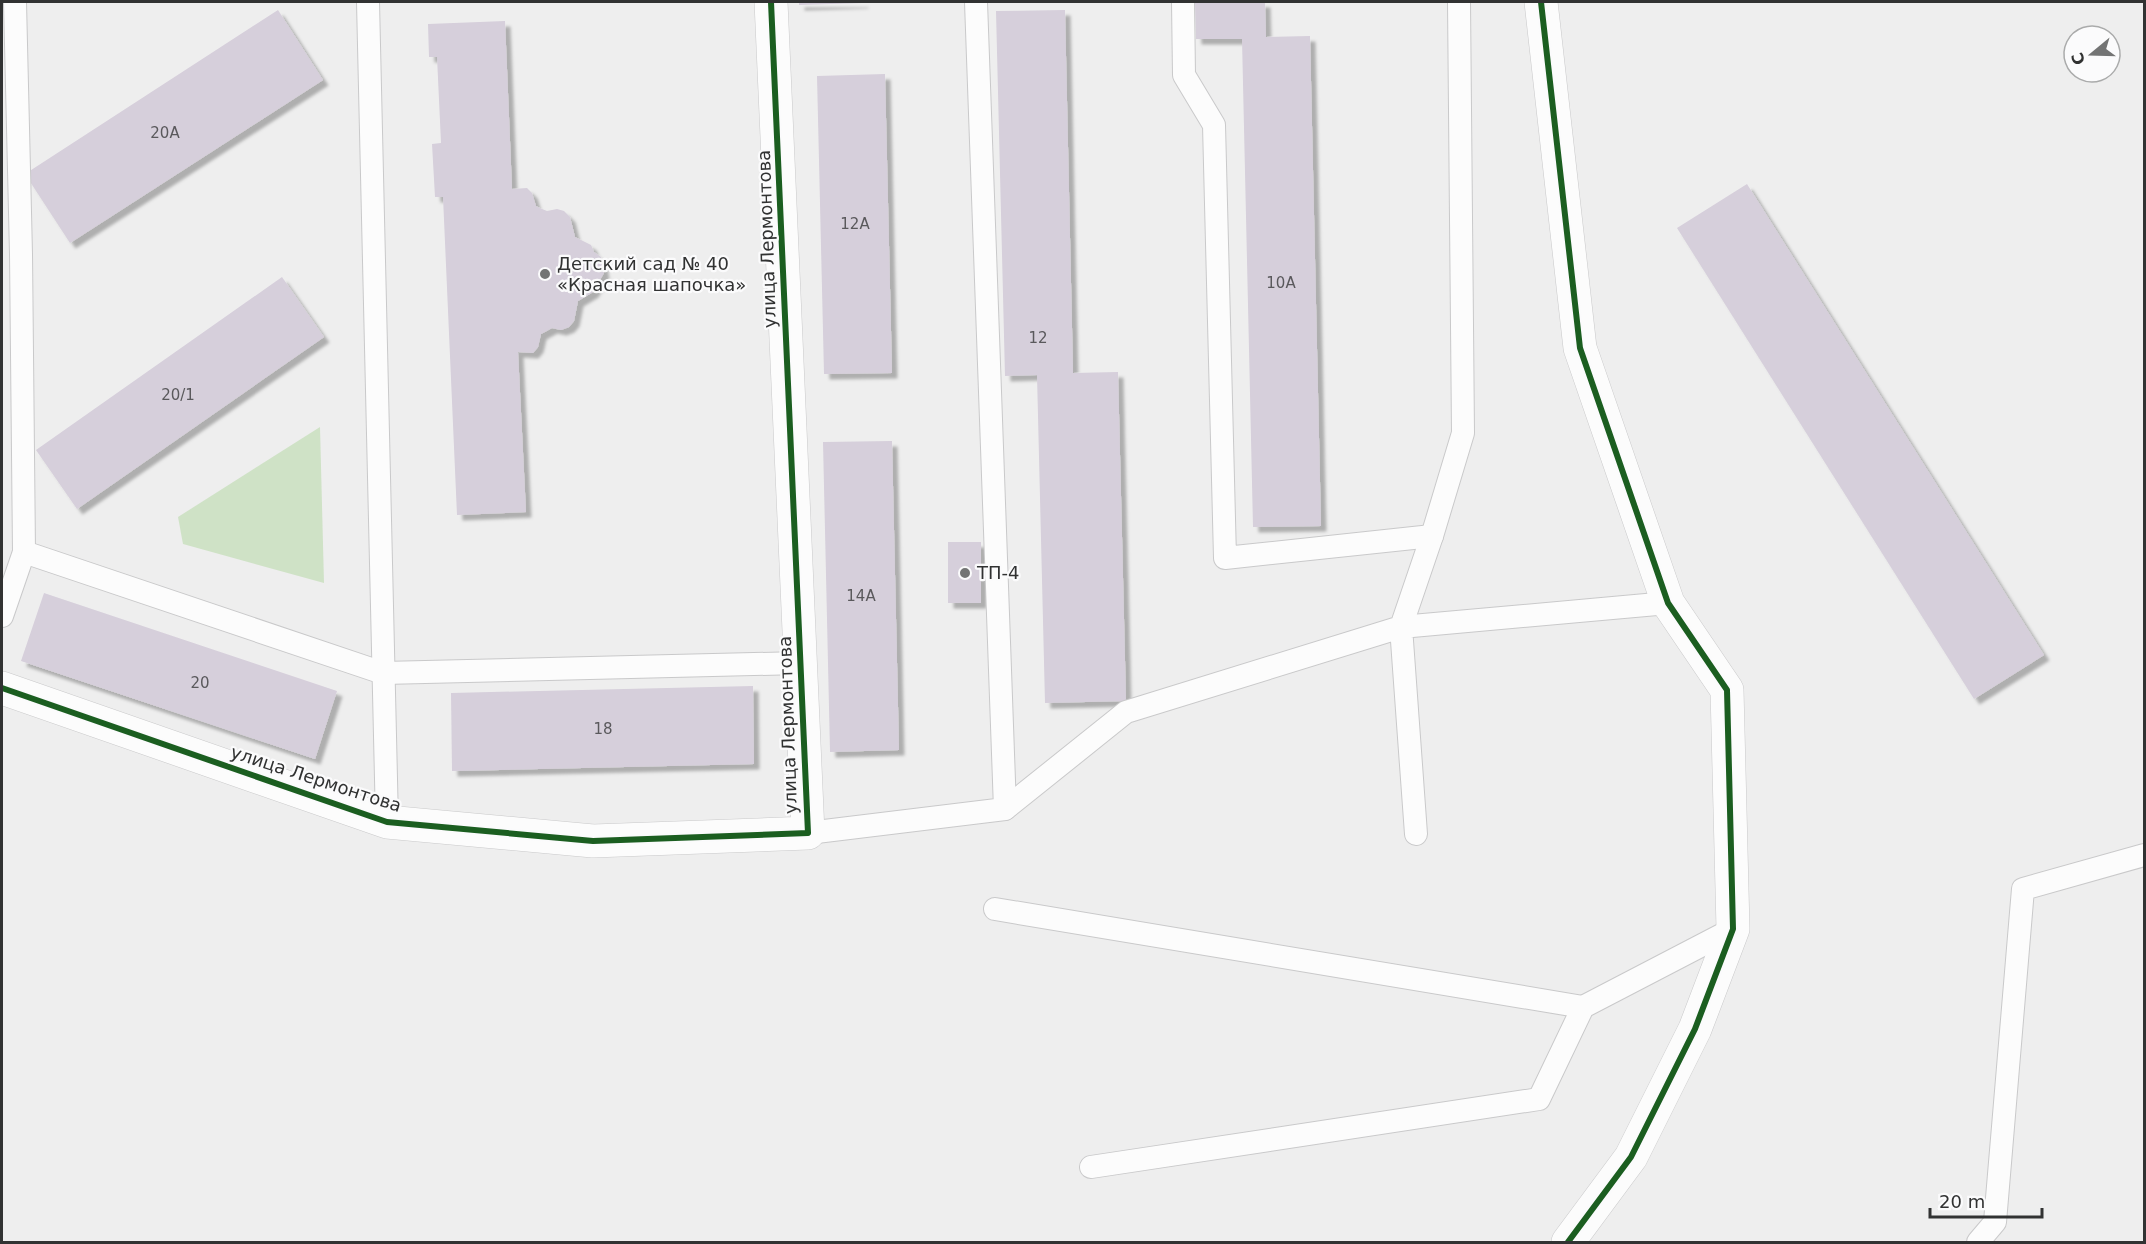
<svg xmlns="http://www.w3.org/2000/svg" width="2146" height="1244" font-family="'DejaVu Sans',sans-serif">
  <defs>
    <filter id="shadow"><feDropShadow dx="5.5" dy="5.5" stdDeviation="1.5" flood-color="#0004"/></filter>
  </defs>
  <rect width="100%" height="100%" fill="#eee"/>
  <path fill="#cfe2c6" d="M320,427L324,583L183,544L178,517Z"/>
  <g fill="#d6cfdb" filter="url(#shadow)">
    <path d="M799,2H863V3L799,5Z"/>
    <path d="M1195,2H1265L1266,37L1310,36L1321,526L1253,527L1242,39H1196Z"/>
    <path d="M278,10L323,80L70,243L25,174Z"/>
    <path d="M1065,10L1073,373L1118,372L1126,701L1045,703L1037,375L1005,376L996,11Z"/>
    <path d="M505,21L512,189L527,188L532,193L536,206L542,209L547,211L557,209L564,211L570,217L575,237L591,245L594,252L601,257L604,273L593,292L578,301L574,321L569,327L561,330L552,328L541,334L538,347L533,353L518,352L526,512L457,515L443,197H435L432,144L441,143L437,57H429L428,24Z"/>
    <path d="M885,74L892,373L824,374L817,76Z"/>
    <path d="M1747,184L2044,655L1974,699L1677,228Z"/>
    <path d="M282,277L324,337L77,509L36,450Z"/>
    <path d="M892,441L899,750L830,752L823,442Z"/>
    <rect x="948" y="542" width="33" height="61"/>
    <path d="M44,593L337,691L315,759L21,661Z"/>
    <path d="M753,686L754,764L452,771L451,693Z"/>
  </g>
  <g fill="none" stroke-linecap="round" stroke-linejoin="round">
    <defs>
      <g id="service">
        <path d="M368,2L387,822"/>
        <path d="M1183,2L1184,75L1214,125L1225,558L1432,536"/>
        <path d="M24,552L383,673L800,663"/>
        <path d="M2,616L24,552L21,254L15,2"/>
        <path d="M1005,809L1126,712L1401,627L1432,536L1463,433L1459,2"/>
        <path d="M808,833L1005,809L976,2"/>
        <path d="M1416,834L1401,627L1668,603"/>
        <path d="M995,909L1583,1007"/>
        <path d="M1091,1167L1539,1099L1583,1007L1733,929"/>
        <path d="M1978,1242L1995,1222L2023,889L2144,855"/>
      </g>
      <g id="minor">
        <path d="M1541,2L1580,348L1668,603L1727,690L1733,929L1695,1029L1631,1157L1568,1242"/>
        <path d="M2,688L387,822L593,841L808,833L771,2"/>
      </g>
    </defs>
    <use href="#service" stroke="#c9c9ca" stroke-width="24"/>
    <use href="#minor" stroke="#c9c9ca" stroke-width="34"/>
    <use href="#service" stroke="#fcfcfc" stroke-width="22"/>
    <use href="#minor" stroke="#fcfcfc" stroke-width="33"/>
    <defs>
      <g id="cycleway">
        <path d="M1541,2L1580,348L1668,603L1727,690L1733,929L1695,1029L1631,1157L1568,1242"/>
        <path d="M2,688L387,822L593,841L808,833L771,2"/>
      </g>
    </defs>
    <use href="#cycleway" stroke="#fbfbfc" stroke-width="10"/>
    <use href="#cycleway" stroke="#1b5e20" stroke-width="6"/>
  </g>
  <g fill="#737474" stroke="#fbfbfc" stroke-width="2">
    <circle cx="545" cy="274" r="6"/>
    <circle cx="965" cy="573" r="6"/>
  </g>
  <g text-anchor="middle" stroke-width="4.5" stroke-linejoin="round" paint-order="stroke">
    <g font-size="15" fill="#5a595c">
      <text x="165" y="138">20А</text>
      <text x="855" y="229">12А</text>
      <text x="1281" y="288">10А</text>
      <text x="1038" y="343">12</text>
      <text x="178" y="400">20/1</text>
      <text x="861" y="601">14А</text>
      <text x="200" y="688">20</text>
      <text x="603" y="734">18</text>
    </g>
    <g font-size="18" fill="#313232" stroke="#fbfbfc">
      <text transform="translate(767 239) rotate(-92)" y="6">улица Лермонтова</text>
      <text transform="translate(788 725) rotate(-92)" y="6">улица Лермонтова</text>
      <text transform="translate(316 779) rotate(18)" y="6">улица Лермонтова</text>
    </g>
    <g font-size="18" fill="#313232" stroke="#fbfbfc" text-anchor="start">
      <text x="557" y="270">Детский сад № 40<tspan x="557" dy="21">«Красная шапочка»</tspan></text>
      <text x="977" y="579">ТП-4</text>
    </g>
  </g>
  <rect width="2146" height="1244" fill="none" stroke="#313232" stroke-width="6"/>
  <g transform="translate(2092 54) rotate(251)"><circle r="28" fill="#fbfbfc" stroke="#aaabab" stroke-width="1.5"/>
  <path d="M0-4.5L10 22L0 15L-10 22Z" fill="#737474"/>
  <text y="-9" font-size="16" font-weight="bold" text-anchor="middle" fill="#313232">С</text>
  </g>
  <path d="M1930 1208v9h112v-9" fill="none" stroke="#313232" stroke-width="3"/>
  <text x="1939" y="1208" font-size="18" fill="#313232" stroke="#fbfbfc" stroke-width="4.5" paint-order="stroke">20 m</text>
</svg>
